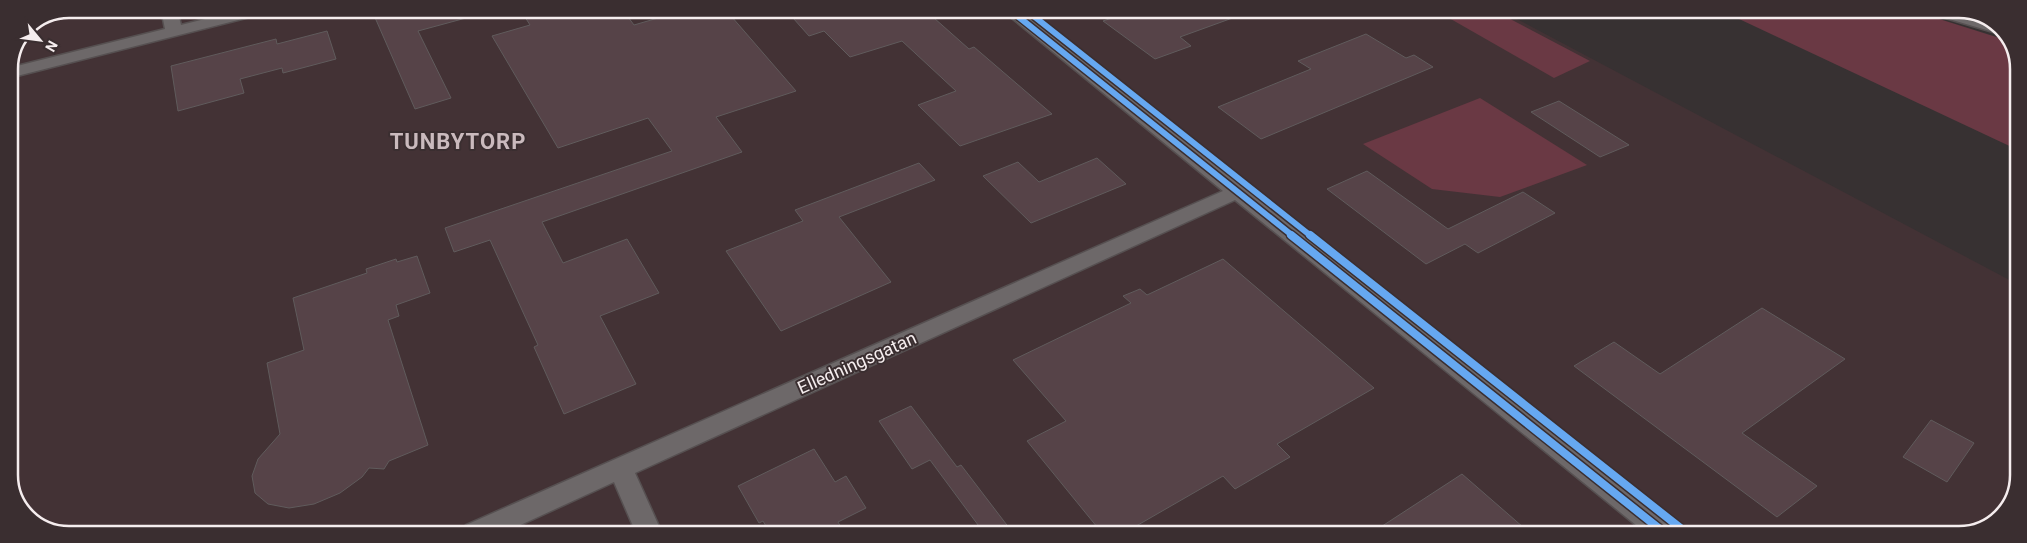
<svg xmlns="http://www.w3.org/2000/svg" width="2027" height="543" font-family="Roboto,sans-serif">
  <rect width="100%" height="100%" fill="#373132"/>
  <path fill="#433235" d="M68,9L1500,10L2017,284L2016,490L1995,522L1959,534L53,532L23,514L9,479V68L26,26Z"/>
  <g fill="#6a3944">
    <path d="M1435,10H1493L1590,61L1554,78Z"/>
    <path d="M1720,10L1914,11L2009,41L2018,64V150Z"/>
    <path d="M1480,98L1587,165L1500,197L1432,189L1363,144Z"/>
  </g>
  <g fill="#564348" stroke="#605b5c">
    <path d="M388,9H476L477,15L418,31L451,98L415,109L373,13Z"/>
    <path d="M520,9H622L634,25L689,9H725L796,91L716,117L742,152L542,222L563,263L627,239L659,293L600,316L636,384L564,414L534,347L538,345L490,240L454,252L445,228L672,151L648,118L558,148L492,36L530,25Z"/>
    <path d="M785,9L925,10L969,49L974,47L1052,114L960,146L918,105L956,91L902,41L850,57L824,31L809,36Z"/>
    <path d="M1136,10H1249V12L1180,37L1191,46L1155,59L1103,21Z"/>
    <path d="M327,31L336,59L283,73L282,68L240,79L244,93L178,111L171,66L276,39L277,44Z"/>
    <path d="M1366,34L1406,58L1414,55L1433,67L1261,139L1218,107L1311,69L1298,61Z"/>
    <path d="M1559,101L1629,145L1600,157L1531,112Z"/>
    <path d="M1097,158L1126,184L1031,223L983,176L1018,162L1039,182Z"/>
    <path d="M919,163L935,180L839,217L891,282L781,331L726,251L803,221L795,210Z"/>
    <path d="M1367,171L1448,229L1523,192L1555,213L1478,253L1465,244L1426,264L1327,189Z"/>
    <path d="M417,256L430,293L396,305L399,316L388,320L428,445L389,461L384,469L369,468L362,477L340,493L314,504L289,508L268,504L255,493L252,476L258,459L280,434L267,363L304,350L293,298L367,273L366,269L396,259L397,262Z"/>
    <path d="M1223,259L1374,388L1277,444L1290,457L1235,489L1223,476L1124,533H1102L1027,441L1066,421L1013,360L1131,303L1123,296L1140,289L1147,295Z"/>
    <path d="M1762,308L1845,359L1742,433L1817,486L1777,517L1574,366L1614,342L1660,374Z"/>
    <path d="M911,406L957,467L961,465L1013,533H984L930,460L912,469L879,421Z"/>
    <path d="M1931,420L1974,443L1947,482L1903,457Z"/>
    <path d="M814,449L835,482L846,476L866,508L838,522L844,533H770L763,521L759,523L738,486Z"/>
    <path d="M1462,474L1531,534H1370Z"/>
  </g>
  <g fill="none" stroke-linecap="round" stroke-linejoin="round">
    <defs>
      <g id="minor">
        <path d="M161,9H177L181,25L245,9H272L270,12L9,78V68L165,29Z"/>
        <path d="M1002,10H1020L1675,526L1679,534H1647L1235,200L635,473L662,533H636L614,482L503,533H462L466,525L1223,191Z"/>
        <path d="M1930,11H1953L1994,23L2004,29L2007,36L1932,14Z"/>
      </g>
    </defs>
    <use href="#minor" stroke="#565051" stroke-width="3"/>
    <use href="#minor" fill="#6d6869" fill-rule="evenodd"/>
    <defs>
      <g id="cycleway-far1">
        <path d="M1010,10L1293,236"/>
        <path d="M1026,10L1311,236"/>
      </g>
      <g id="cycleway">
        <path d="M1291,235L1666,534"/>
        <path d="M1310,235L1688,534"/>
      </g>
    </defs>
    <use href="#cycleway-far1" stroke="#3a2e30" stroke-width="9"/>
    <use href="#cycleway" stroke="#3a2e30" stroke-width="11"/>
    <use href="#cycleway-far1" stroke="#66a8f1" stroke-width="6"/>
    <use href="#cycleway" stroke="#66a8f1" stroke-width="8"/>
  </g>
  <g text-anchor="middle" stroke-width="4" stroke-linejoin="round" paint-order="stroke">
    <g font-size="18" fill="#f5edee" stroke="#3a2e30">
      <text transform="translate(857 363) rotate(-24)" y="6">Elledningsgatan</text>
    </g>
    <g font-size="22" font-weight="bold" letter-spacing="1" fill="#cababd" stroke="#3a2e30">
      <text x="458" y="149">TUNBYTORP</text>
    </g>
  </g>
  <path d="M0 0H2027V543H0ZM69 18H1959A51 51 0 0 1 2010 69V475A51 51 0 0 1 1959 526H69A51 51 0 0 1 18 475V69A51 51 0 0 1 69 18Z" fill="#3a2e30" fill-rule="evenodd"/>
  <path fill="none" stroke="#f5edee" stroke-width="2.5" d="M69 18H1959A51 51 0 0 1 2010 69V475A51 51 0 0 1 1959 526H69A51 51 0 0 1 18 475V69A51 51 0 0 1 69 18Z"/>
  <g transform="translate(40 40) rotate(119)" stroke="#3a2e30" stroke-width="4" paint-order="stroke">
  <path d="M0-4L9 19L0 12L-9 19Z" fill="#f5edee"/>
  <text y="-8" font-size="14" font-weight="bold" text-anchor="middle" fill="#f5edee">N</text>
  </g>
</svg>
